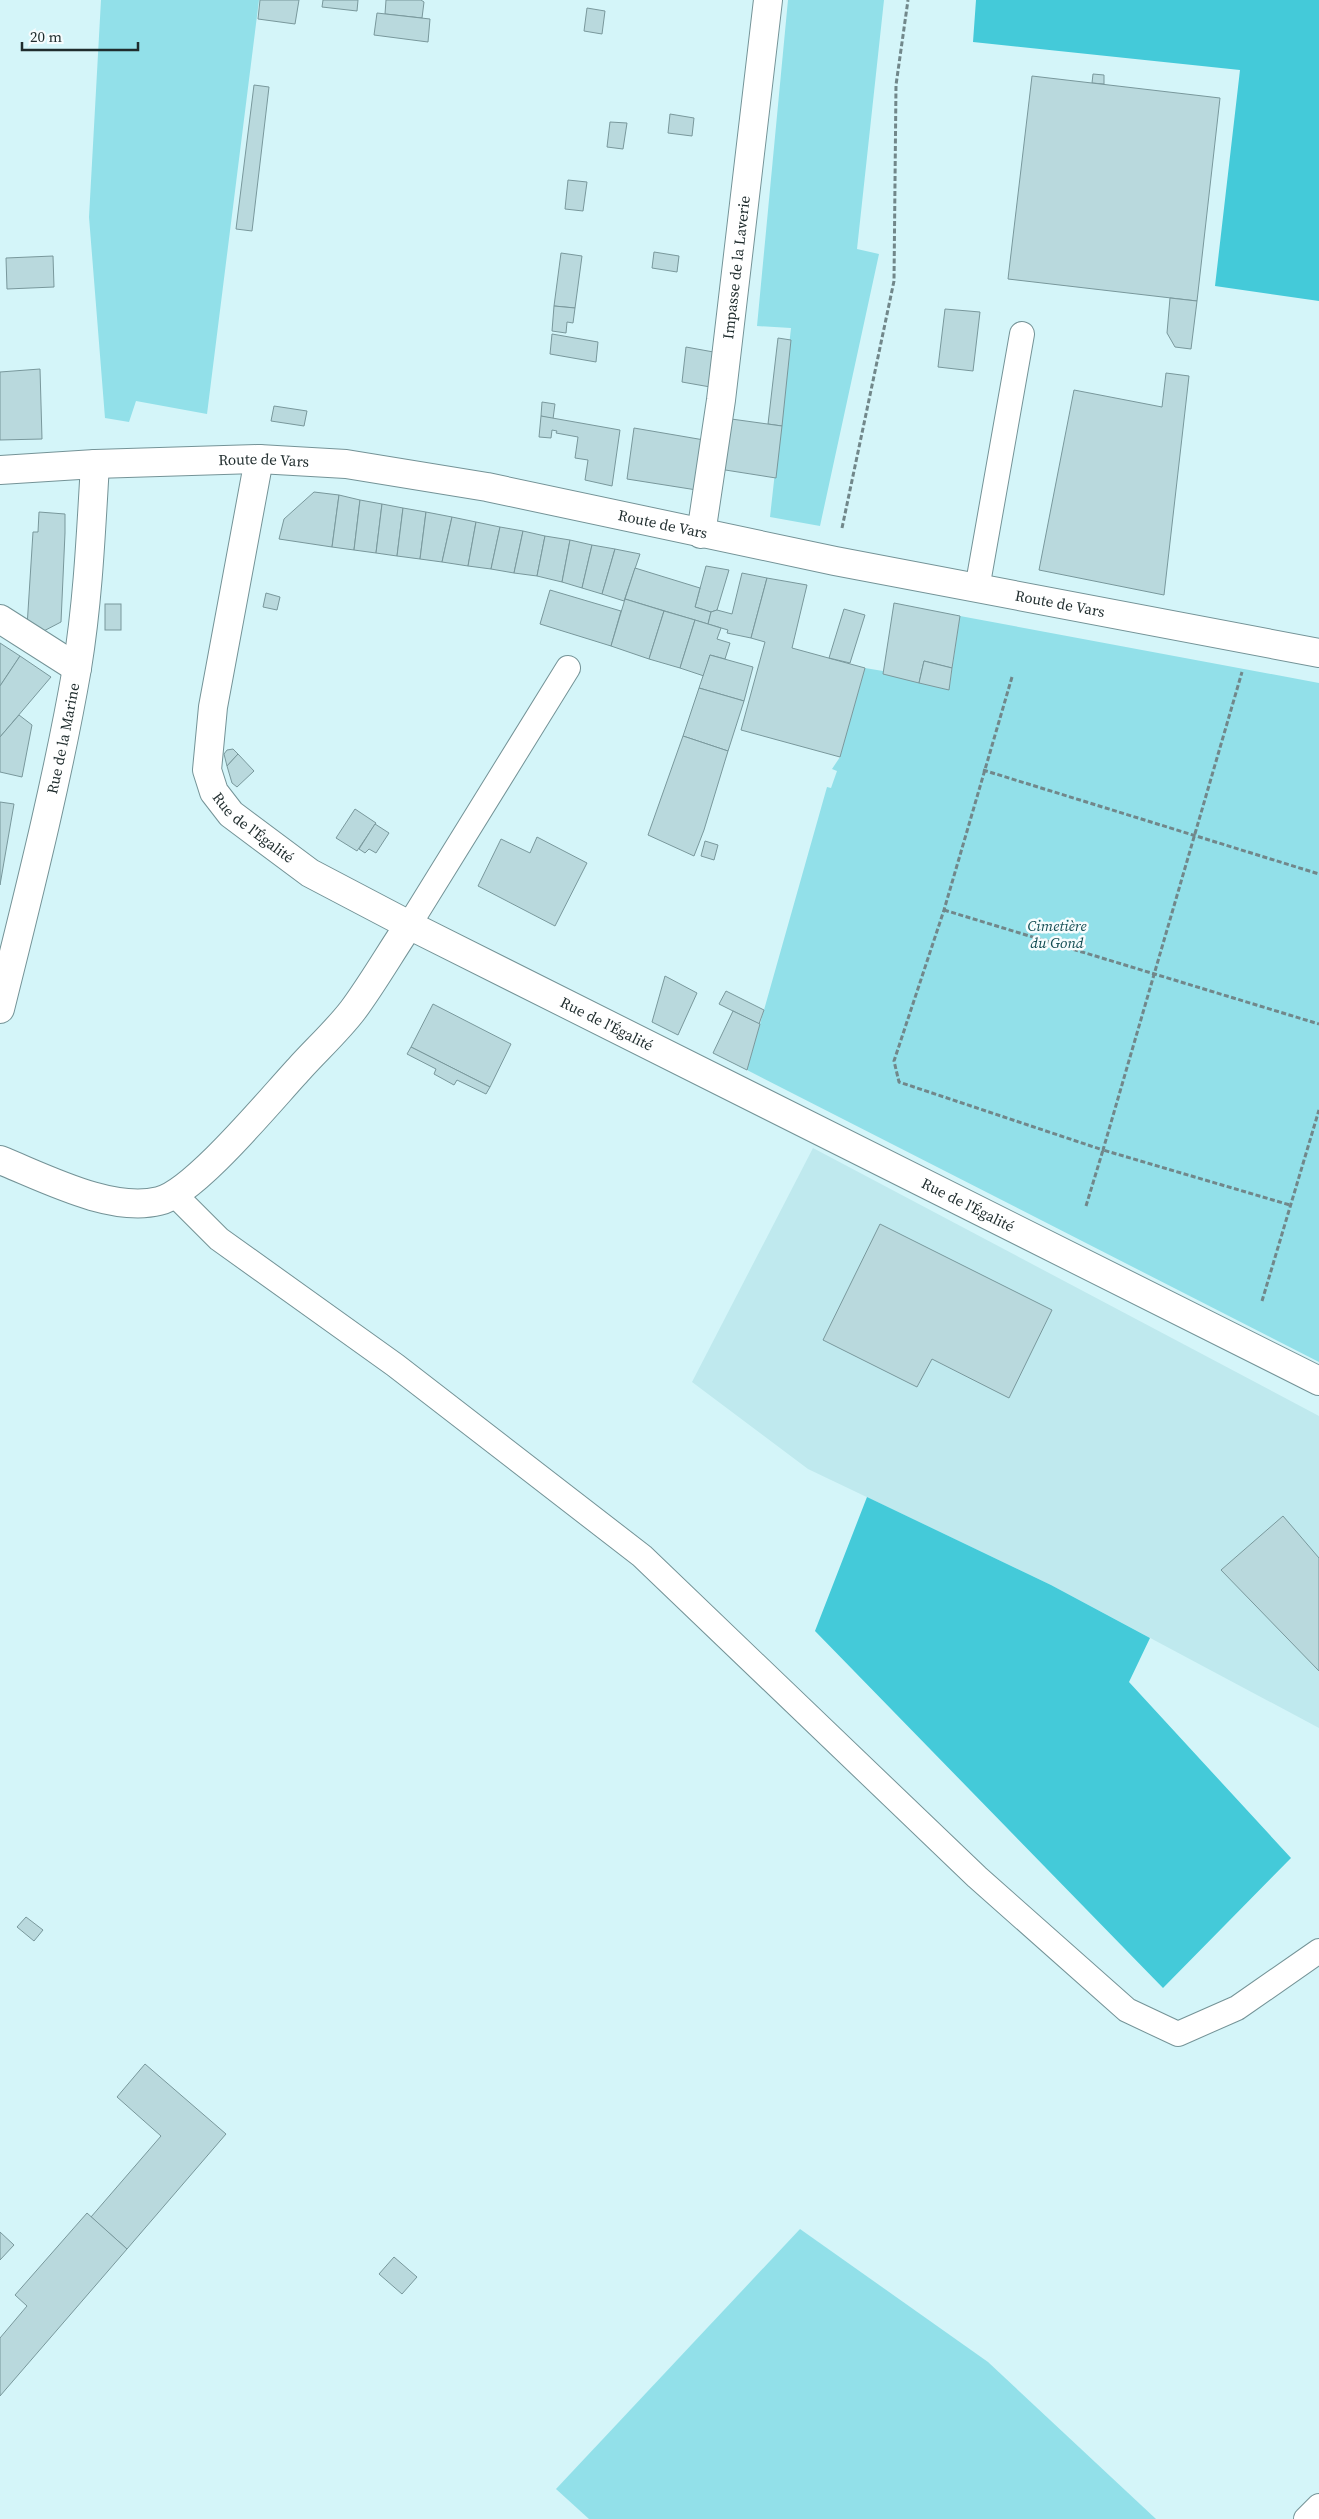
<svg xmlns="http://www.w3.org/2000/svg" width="1319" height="2519" font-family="'Source Serif 4',serif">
  <rect width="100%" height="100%" fill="#d4f5f9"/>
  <path fill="#bfe9ee" d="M813,1148L1319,1416V1728L1051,1585L808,1469L692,1382Z"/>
  <g fill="#92e0e9">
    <path d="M101,0H259L207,414L136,401L129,422L105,418L89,217Z"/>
    <path d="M788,0H884L857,249L879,254L820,526L770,517L791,328L757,326Z"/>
    <path d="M960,616L1319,683V1362L747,1070L827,787L831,788L837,771L832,769L840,757L865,668L883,671V674L949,690Z"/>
    <path d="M800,2229L988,2362L1156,2519H589L556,2489Z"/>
  </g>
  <g fill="#44cad9">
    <path d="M976,0H1319V301L1215,286L1240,70L973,42Z"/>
    <path d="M867,1497L1051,1585L1150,1638L1129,1682L1291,1858L1163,1988L815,1631Z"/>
  </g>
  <g fill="#b9d9dd" stroke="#79989c">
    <path d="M260,0H299L295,24L258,19Z"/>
    <path d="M323,0H358L357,11L322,7Z"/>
    <path d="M386,0H421L424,2L422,18L385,14Z"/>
    <path d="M587,8L605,11L602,34L584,31Z"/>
    <path d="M377,13L430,19L428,42L374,35Z"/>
    <path d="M1093,74L1104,75V84L1092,83Z"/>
    <path d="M1032,76L1220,98L1197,301L1008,279Z"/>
    <path d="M254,85L269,87L252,231L236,229Z"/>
    <path d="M670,114L694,118L692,136L668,133Z"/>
    <path d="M610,122L627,123L623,149L607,147Z"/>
    <path d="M568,180L587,182L583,211L565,209Z"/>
    <path d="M654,252L679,256L677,272L652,268Z"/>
    <path d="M561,253L582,256L575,308L554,306Z"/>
    <path d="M53,256L54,287L7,289L6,258Z"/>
    <path d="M1170,298L1197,301L1191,349L1175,347L1167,333Z"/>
    <path d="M554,306L575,308L573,323L567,322L566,333L552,331Z"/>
    <path d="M945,309L980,312L973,371L938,367Z"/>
    <path d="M552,334L598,342L596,362L550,354Z"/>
    <path d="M778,338L791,340L782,426L768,424Z"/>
    <path d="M686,347L719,353L716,388L682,382Z"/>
    <path d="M40,369L42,439L0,440V372Z"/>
    <path d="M1166,373L1189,376L1164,595L1039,570L1074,390L1162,407Z"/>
    <path d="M542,402L555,404L553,419L541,416Z"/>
    <path d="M274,406L307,411L304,426L271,421Z"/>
    <path d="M541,416L620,430L612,486L585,480L588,460L575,458L578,437L556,433L557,431L552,430L551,438L539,437Z"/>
    <path d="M724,418L782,426L776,478L719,469Z"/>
    <path d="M634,428L710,441L703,491L627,479Z"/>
    <path d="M314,492L339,495L332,547L279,539L284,519Z"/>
    <path d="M339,495L360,500L354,550L332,547Z"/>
    <path d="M360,500L382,504L376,553L354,550Z"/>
    <path d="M382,504L403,508L397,556L376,553Z"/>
    <path d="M403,508L426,512L420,559L397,556Z"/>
    <path d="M39,512L65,514V533L61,622L38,634L27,627L33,532H38Z"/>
    <path d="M426,512L452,517L442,562L420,559Z"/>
    <path d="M452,517L476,522L468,566L442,562Z"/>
    <path d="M476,522L500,527L491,569L468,566Z"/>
    <path d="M500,527L523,531L514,573L491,569Z"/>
    <path d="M523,531L545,536L537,576L514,573Z"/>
    <path d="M545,536L570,540L562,582L537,576Z"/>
    <path d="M570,540L592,545L582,588L562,582Z"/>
    <path d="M592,545L615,549L602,594L582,588Z"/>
    <path d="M615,549L640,554L624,601L602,594Z"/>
    <path d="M706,566L729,570L717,610L711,612L695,607Z"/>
    <path d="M635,568L700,588L695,607L711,612L708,624L625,599Z"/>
    <path d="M742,573L767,578L751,638L727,633L728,630L708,624L711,612L717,610L732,614Z"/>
    <path d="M767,578L807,585L792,648L865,668L840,757L741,730L765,642L751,638Z"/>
    <path d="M550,590L621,611L611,646L540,624Z"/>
    <path d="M266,593L280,597L277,610L263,607Z"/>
    <path d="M625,599L664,611L649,659L611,646Z"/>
    <path d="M894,603L960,616L952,668L924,661L919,683L883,674Z"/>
    <rect x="105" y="604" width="16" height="26"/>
    <path d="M844,609L865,615L850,663L829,658Z"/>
    <path d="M664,611L695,620L680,668L649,659Z"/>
    <path d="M695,620L721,628L717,639L730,643L725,659L710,655L704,676L680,668Z"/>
    <path d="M0,643L20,656L0,686Z"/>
    <path d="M710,655L753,667L744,701L699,688Z"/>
    <path d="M20,656L51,677L0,737V686Z"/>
    <path d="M924,661L952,668L949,690L919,683Z"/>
    <path d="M699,688L744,701L728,751L683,736Z"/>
    <path d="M19,715L32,725L22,777L0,772V737Z"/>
    <path d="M683,736L728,751L704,830L694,856L648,835Z"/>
    <path d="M233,749L238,754L227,766L224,754L227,750Z"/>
    <path d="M238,754L254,771L237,787L232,783L227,766Z"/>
    <path d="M0,802L14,804L0,885Z"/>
    <path d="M355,809L376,823L357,851L336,838Z"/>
    <path d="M375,824L389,833L376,853L369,849L365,853L359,849Z"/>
    <path d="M537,837L587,863L555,926L478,886L501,839L530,853Z"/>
    <path d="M705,841L718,845L714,860L701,856Z"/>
    <path d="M665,976L697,993L678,1035L652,1022Z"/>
    <path d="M726,991L764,1010L759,1024L719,1004Z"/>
    <path d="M433,1004L511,1044L490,1087L411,1047Z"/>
    <path d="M733,1011L760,1024L747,1070L713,1053Z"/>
    <path d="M411,1047L490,1087L486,1094L457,1080L454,1085L434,1074L436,1069L407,1054Z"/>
    <path d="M880,1224L1052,1310L1009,1398L932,1359L917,1387L823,1340Z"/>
    <path d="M1283,1516L1319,1558V1671L1221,1570Z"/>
    <path d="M26,1917L43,1930L34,1941L17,1927Z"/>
    <path d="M145,2064L226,2134L127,2249L91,2217L161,2136L117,2097Z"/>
    <path d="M87,2213L127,2249L0,2396V2338L27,2306L15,2295Z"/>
    <path d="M0,2232L14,2245L0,2260Z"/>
    <path d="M394,2257L417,2277L402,2294L379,2274Z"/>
  </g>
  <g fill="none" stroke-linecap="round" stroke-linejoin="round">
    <defs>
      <g id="lane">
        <path d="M977,589L1022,334"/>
        <path d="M409,925L568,668"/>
        <path d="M175,1195L219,1239L395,1365L642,1556L977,1877L1127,2010L1178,2034L1237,2008L1319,1951"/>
        <path d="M1306,2519L1319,2506"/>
      </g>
      <g id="street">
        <path id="s1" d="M701,534L721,400L768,0"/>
        <path d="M0,619L77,668"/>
        <path id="s2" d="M0,1009C28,896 57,783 77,668C88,601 91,532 95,464"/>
        <path d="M0,1160C45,1178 111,1213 159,1201C194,1193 271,1099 299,1069C316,1050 337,1031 353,1010C373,983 390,953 409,925"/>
      </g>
      <g id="secondary">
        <path id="s3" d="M259,459L213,707L207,770L214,792L231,814L310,873L409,925L1319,1381"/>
        <path id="s4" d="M0,470L95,464L259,459L346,464L487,487L835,561L1319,653"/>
      </g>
    </defs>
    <use href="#lane" stroke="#749397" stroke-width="26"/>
    <use href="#street" stroke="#749397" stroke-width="30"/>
    <use href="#secondary" stroke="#749397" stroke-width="30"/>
    <g stroke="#71878a" stroke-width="3" stroke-dasharray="5 2.5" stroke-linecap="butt">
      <path d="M842,528L894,281L896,85L908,0"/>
      <path d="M1012,677L944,910L894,1061L899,1082L1103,1150L1242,672"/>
      <path d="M983,770L1319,874"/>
      <path d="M944,910L1319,1024"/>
      <path d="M1086,1206L1103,1150L1290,1205"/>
      <path d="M1262,1301L1319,1110"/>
    </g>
    <use href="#lane" stroke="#fff" stroke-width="24"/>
    <use href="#street" stroke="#fff" stroke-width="28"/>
    <use href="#secondary" stroke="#fff" stroke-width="28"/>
  </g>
  <g text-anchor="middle" stroke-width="5" stroke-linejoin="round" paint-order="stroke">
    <g font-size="15" fill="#1f2c2d" stroke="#f6fcfd">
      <text dy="5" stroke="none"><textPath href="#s1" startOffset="269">Impasse de la Laverie</textPath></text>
      <text dy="5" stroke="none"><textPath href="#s4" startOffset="264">Route de Vars</textPath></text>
      <text dy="5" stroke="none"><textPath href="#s4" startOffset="669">Route de Vars</textPath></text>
      <text dy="5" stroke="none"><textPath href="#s4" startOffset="1074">Route de Vars</textPath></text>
      <text dy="5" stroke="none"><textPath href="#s2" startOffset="278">Rue de la Marine</textPath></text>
      <text dy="5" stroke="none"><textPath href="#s3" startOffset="392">Rue de l'Égalité</textPath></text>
      <text dy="5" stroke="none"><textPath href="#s3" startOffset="798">Rue de l'Égalité</textPath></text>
      <text dy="5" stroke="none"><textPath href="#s3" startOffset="1202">Rue de l'Égalité</textPath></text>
    </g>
    <g font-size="15" font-style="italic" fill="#124c52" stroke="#f6fcfd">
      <text x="1057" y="931">Cimetière<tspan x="1057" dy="17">du Gond</tspan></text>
    </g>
  </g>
  <path d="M22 42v8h116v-8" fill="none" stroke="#1f2c2d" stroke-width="2.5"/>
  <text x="30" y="42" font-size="15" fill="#1f2c2d" stroke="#f6fcfd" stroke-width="4" paint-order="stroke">20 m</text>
</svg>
